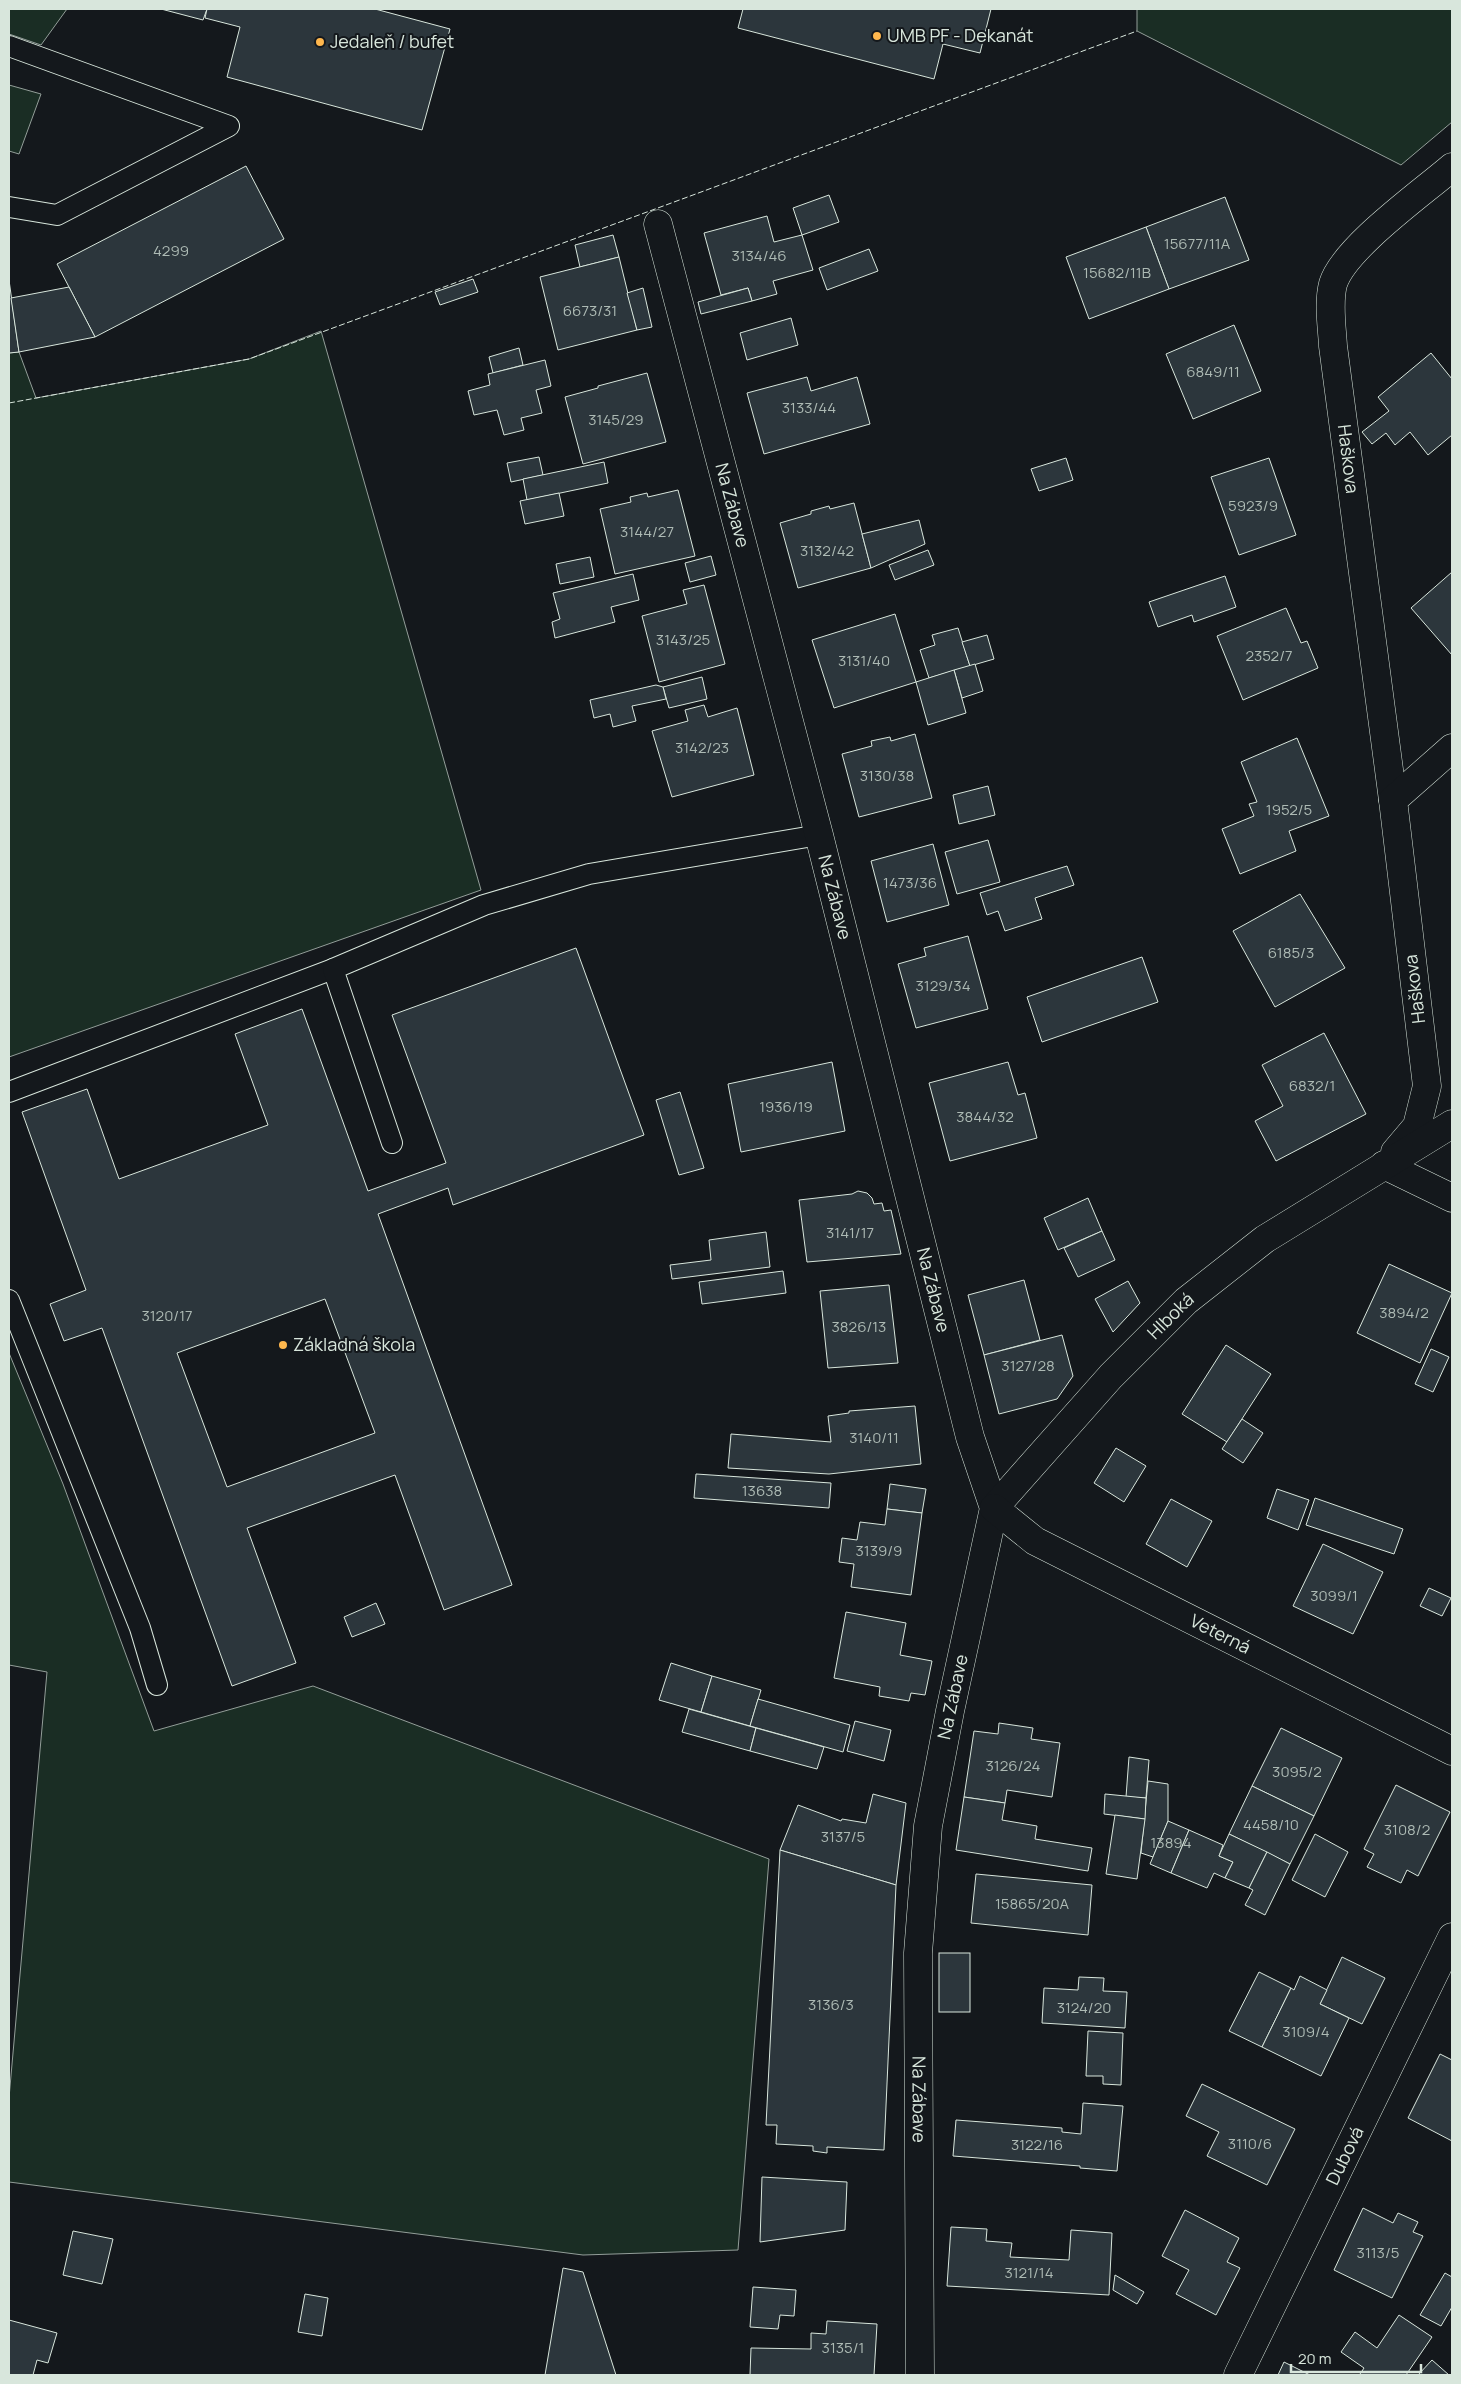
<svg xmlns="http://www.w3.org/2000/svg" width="1461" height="2384" font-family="Manrope,sans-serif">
  <rect width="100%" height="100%" fill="#14181c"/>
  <g fill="#1a2d24" stroke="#939e99">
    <path d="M9,9H67L41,45L9,34Z"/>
    <path d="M1137,9H1452V122L1401,165L1137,31Z"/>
    <path d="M9,85L41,94L19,154L9,151Z"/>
    <path d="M321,331L481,890L9,1057V353L19,352L36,398L249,359Z"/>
    <path d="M9,1353L63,1484L154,1731L313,1686L769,1859L738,2250L583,2255L9,2182V2098L47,1672L9,1665Z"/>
  </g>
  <g fill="#2c363c" stroke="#d8e6dc" fill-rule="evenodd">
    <path d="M161,9H207L203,20Z"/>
    <path d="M207,9H375L450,29L422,130L227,77L240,27L205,18Z"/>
    <path d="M743,9H991L980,53L943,44L934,79L738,28Z"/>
    <path d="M246,166L284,239L95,337L57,264Z"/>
    <path d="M829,195L839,222L802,235L793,208Z"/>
    <path d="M1225,197L1249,260L1169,289L1146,227Z"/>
    <path d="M767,216L774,242L802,235L813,270L773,281L777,294L752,301L748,288L721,295L704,233Z"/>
    <path d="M1146,227L1169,289L1089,319L1066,257Z"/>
    <path d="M613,235L619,257L580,267L575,245Z"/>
    <path d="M869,249L878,271L827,290L819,268Z"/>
    <path d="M619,257L637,330L558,350L540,277Z"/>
    <path d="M473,279L478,292L440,305L435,292Z"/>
    <path d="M9,280L19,352L9,353Z"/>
    <path d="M69,287L95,337L19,352L11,298Z"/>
    <path d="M643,288L652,327L637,330L627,293Z"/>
    <path d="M748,288L752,301L701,314L698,302Z"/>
    <path d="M791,318L798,345L747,360L740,333Z"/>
    <path d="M1234,325L1261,391L1193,419L1166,354Z"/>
    <path d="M519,348L523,365L493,373L489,357Z"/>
    <path d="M1431,353L1452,379V435L1428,455L1410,432L1395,445L1386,433L1372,444L1362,432L1389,411L1378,397Z"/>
    <path d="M545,360L551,386L536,390L542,413L521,418L524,430L504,435L497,410L474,415L468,391L490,385L488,374Z"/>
    <path d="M647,373L666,442L583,464L565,397L598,388V386Z"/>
    <path d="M807,377L811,391L857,377L870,424L764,454L747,393Z"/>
    <path d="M539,457L543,475L511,482L507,463Z"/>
    <path d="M1066,458L1073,480L1039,491L1031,469Z"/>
    <path d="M1269,458L1296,535L1239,555L1211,477Z"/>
    <path d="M604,462L608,483L527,500L523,479Z"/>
    <path d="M678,490L695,556L615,574L600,509L631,502L630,497L647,493L648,497Z"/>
    <path d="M559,493L564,516L525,524L520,501Z"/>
    <path d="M854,503L871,568L798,588L780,523L811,514V511L829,506L830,509Z"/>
    <path d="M919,520L925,544L871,568L862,534Z"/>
    <path d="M928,550L934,565L895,580L889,565Z"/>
    <path d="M711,556L716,575L690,582L685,563Z"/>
    <path d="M590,557L594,577L560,584L556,564Z"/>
    <path d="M1452,572V655L1411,608Z"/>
    <path d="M633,574L639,600L611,607L615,622L555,638L552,622L560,619L553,593Z"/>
    <path d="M1225,576L1236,607L1194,622L1192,615L1158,627L1149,602Z"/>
    <path d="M704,585L725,664L659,682L642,616L687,604L683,590Z"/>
    <path d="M1286,608L1301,643L1307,641L1318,668L1243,700L1217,636Z"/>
    <path d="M895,614L916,682L834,708L812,640Z"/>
    <path d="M958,628L970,666L929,678L920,650L935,645L932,635Z"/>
    <path d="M987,635L994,659L970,666L962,642Z"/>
    <path d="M975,664L983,691L962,698L954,670Z"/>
    <path d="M954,670L966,713L928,725L916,682Z"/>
    <path d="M702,677L707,699L669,708L663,687Z"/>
    <path d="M656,685L663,687L666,699L632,706L636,721L613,727L610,714L594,718L590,700Z"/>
    <path d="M704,705L708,717L737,708L754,775L672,797L652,731L688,721L685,710Z"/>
    <path d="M915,734L932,798L859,817L842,754L872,746L871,741L890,737L891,741Z"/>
    <path d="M1297,738L1329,816L1289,831L1296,851L1240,874L1222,829L1254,816L1249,804L1257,802L1241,762Z"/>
    <path d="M988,786L995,815L959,824L953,795Z"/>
    <path d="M988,840L1000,882L957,894L945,852Z"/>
    <path d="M933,844L949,905L887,922L871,861Z"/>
    <path d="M1067,866L1074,885L1035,898L1042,919L1005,931L998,911L987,915L980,893Z"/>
    <path d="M1300,894L1345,968L1275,1007L1233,931Z"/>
    <path d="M968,936L988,1009L916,1028L898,964L926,956L924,948Z"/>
    <path d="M576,948L644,1135L453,1205L448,1188L378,1214L512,1585L444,1610L395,1475L247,1528L296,1663L232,1686L102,1328L64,1341L50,1304L86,1290L22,1112L87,1089L119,1179L268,1125L235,1034L302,1009L368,1191L446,1163L392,1015ZM325,1299L375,1433L227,1487L177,1353Z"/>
    <path d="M1142,957L1158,1002L1042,1042L1027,997Z"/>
    <path d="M1324,1033L1366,1114L1276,1161L1255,1121L1283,1106L1262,1065Z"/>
    <path d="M832,1062L845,1131L741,1152L728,1084Z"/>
    <path d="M1008,1062L1018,1095L1025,1093L1037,1138L950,1161L929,1083Z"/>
    <path d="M680,1092L704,1168L679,1175L656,1100Z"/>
    <path d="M858,1191L867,1193L872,1198L874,1204L882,1203L884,1211L891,1210L901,1254L807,1262L799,1200L852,1194Z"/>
    <path d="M1088,1198L1102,1231L1058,1250L1044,1218Z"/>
    <path d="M1102,1231L1115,1260L1078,1277L1064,1248Z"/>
    <path d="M766,1232L770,1267L672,1279L670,1265L711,1260L709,1240Z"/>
    <path d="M1389,1264L1452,1293L1420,1363L1357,1333Z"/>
    <path d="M783,1271L786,1293L702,1304L699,1282Z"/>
    <path d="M1024,1280L1040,1340L984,1355L968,1295Z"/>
    <path d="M1128,1281L1140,1303L1113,1332L1095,1299Z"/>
    <path d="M889,1285L898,1363L828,1368L820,1291Z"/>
    <path d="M1062,1335L1073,1376L1057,1399L999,1414L984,1355Z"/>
    <path d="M1226,1345L1271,1374L1227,1442L1182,1414Z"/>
    <path d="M1431,1349L1449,1357L1433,1392L1415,1384Z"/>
    <path d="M915,1406L921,1464L829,1474L728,1468L731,1434L831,1442L828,1416L849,1413V1411Z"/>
    <path d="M1242,1419L1263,1433L1243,1463L1222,1449Z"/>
    <path d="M1116,1448L1146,1466L1124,1502L1094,1483Z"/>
    <path d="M696,1474L831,1483L829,1508L694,1498Z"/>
    <path d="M890,1484L926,1489L922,1513L887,1509Z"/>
    <path d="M1277,1489L1309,1500L1298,1530L1267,1518Z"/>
    <path d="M1315,1498L1403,1529L1394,1554L1306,1525Z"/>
    <path d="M1171,1499L1212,1521L1187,1567L1146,1544Z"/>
    <path d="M887,1509L922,1513L911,1595L851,1587L854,1564L839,1562L842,1538L857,1540L860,1522L885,1525Z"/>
    <path d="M1323,1544L1383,1572L1353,1634L1293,1606Z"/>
    <path d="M1429,1588L1451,1598L1442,1616L1420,1606Z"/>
    <path d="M376,1603L385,1624L352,1637L344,1617Z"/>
    <path d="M846,1612L906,1623L900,1655L932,1661L925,1695L911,1693L909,1701L879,1696L880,1687L834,1678Z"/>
    <path d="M671,1663L712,1676L701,1712L659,1700Z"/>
    <path d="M712,1676L761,1690L750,1726L701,1712Z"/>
    <path d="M758,1699L850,1725L843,1752L750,1726Z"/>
    <path d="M689,1709L756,1728L750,1751L682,1732Z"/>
    <path d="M855,1721L891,1730L884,1761L847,1751Z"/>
    <path d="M999,1723L1033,1728L1031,1739L1060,1743L1052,1797L1007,1790L1005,1803L964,1797L974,1731L998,1734Z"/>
    <path d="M756,1728L824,1747L817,1769L750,1751Z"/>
    <path d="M1281,1728L1342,1758L1314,1816L1252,1786Z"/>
    <path d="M1129,1757L1149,1760L1146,1798L1126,1797Z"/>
    <path d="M1148,1781L1168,1784V1821L1153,1857L1141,1853Z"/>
    <path d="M1396,1785L1450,1812L1418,1876L1407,1870L1401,1883L1367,1867L1374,1854L1364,1849Z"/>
    <path d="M1252,1786L1314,1816L1290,1864L1229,1834Z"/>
    <path d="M873,1794L906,1803L896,1885L780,1850L798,1805L841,1821L842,1819L866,1823Z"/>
    <path d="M1105,1794L1146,1798L1145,1819L1104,1814Z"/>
    <path d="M964,1797L1005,1803L1002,1820L1037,1826L1035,1839L1092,1848L1088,1871L956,1850Z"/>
    <path d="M1115,1815L1145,1819L1137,1879L1106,1874Z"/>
    <path d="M1168,1821L1189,1830L1171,1873L1150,1864Z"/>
    <path d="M1189,1830L1223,1845L1219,1856L1233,1862L1225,1878L1214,1873L1207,1888L1171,1873Z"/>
    <path d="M1229,1834L1267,1852L1249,1888L1225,1878L1233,1862L1219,1856Z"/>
    <path d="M1315,1834L1348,1852L1325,1897L1292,1880Z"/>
    <path d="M780,1850L896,1885L884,2150L827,2147V2153L813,2151V2146L776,2144L777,2125H766Z"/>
    <path d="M1267,1852L1290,1864L1265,1915L1245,1905L1253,1890L1249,1888Z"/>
    <path d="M976,1874L1092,1885L1088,1935L971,1923Z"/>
    <rect x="939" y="1953" width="31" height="59"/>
    <path d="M1342,1957L1385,1978L1362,2024L1320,2004Z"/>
    <path d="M1259,1972L1291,1988L1262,2047L1229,2031Z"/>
    <path d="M1300,1976L1327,1990L1320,2004L1349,2018L1321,2076L1262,2047L1291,1988L1294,1990Z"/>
    <path d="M1079,1977L1104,1978L1103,1991L1127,1992L1125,2028L1042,2023L1044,1988L1078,1990Z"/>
    <path d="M1088,2031L1123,2033L1121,2085L1103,2084V2076H1086Z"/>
    <path d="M1440,2054L1452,2060V2141L1408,2118Z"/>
    <path d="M1202,2084L1295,2129L1267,2185L1207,2156L1219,2132L1186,2116Z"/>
    <path d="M1083,2103L1123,2106L1117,2171L1080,2168V2166L953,2156L956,2120L1062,2128V2132L1081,2134Z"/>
    <path d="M762,2177L847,2182L845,2230L760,2242Z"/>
    <path d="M1363,2208L1393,2223L1398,2213L1418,2222L1413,2232L1423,2236L1392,2298L1334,2270Z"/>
    <path d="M1185,2210L1239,2238L1227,2262L1240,2268L1216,2315L1176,2294L1189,2270L1162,2256Z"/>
    <path d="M951,2227L987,2229L986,2241L1012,2243L1010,2257L1069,2260L1071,2230L1112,2233L1109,2295L947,2286Z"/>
    <path d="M73,2231L113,2239L102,2284L63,2275Z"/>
    <path d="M563,2268L583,2272L616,2375H545Z"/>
    <path d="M1445,2273L1452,2277V2307L1441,2326L1420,2315Z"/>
    <path d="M1115,2275L1144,2292L1137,2304L1113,2290Z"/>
    <path d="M753,2287L796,2290L794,2316L780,2315L778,2329L750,2327Z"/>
    <path d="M305,2294L328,2298L322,2336L298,2332Z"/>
    <path d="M1399,2315L1432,2337L1406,2375H1362L1360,2374L1364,2368L1341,2352L1355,2332L1377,2348Z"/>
    <path d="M9,2320L57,2333L48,2363L37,2360L33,2375H9Z"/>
    <path d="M827,2321L877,2324L874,2375H750L751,2348L811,2349V2333L826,2334Z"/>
    <path d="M1432,2360L1449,2375H1418Z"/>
    <path d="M1284,2362L1310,2375H1278Z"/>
  </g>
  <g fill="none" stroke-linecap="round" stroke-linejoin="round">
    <defs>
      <g id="service">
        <path d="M9,46L229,126L57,215L9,207"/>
        <path d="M9,1092L333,969"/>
        <path d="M392,1143L333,969L484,905L589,874L819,835"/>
        <path d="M9,1300L140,1628L157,1685"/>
      </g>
      <g id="minor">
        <path id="s1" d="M658,224L819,835L970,1437L994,1508L950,1711L928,1826L918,1953L920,2375"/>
        <path d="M1393,800L1333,346C1332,327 1328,303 1333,284C1344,248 1422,193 1452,167"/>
        <path d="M1395,1152L1417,1126L1427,1086L1393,800L1452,748"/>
        <path d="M1384,1165L1452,1198"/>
        <path id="s2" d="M994,1508L1111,1376L1186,1301L1265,1239L1452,1124"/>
        <path id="s3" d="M994,1508L1035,1541L1452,1751"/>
        <path id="s4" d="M1238,2375L1452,1937"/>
      </g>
    </defs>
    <use href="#service" stroke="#d8e6dc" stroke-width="22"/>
    <use href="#minor" stroke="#d8e6dc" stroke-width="29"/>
    <use href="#service" stroke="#14181c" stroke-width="20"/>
    <use href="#minor" stroke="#14181c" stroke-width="28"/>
    <path stroke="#d8e6dc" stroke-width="1" stroke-dasharray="6 2.5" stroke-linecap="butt" d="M9,403L249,359L1137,31"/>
  </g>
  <g fill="#ffb74d" stroke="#14181c" stroke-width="2">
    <circle cx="877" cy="36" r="5"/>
    <circle cx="320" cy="42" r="5"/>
    <circle cx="283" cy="1345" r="5"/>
  </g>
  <g text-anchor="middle" stroke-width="4" stroke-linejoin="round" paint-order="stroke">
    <g font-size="15" fill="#adbab4">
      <text x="1197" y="249">15677/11A</text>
      <text x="171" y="256">4299</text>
      <text x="759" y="261">3134/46</text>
      <text x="1117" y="278">15682/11B</text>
      <text x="590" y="316">6673/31</text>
      <text x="1213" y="377">6849/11</text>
      <text x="809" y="413">3133/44</text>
      <text x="616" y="425">3145/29</text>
      <text x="1253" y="511">5923/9</text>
      <text x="647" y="537">3144/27</text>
      <text x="827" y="556">3132/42</text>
      <text x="683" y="645">3143/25</text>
      <text x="1269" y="661">2352/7</text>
      <text x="864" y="666">3131/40</text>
      <text x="702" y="753">3142/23</text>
      <text x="887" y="781">3130/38</text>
      <text x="1289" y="815">1952/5</text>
      <text x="910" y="888">1473/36</text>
      <text x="1291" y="958">6185/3</text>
      <text x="943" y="991">3129/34</text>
      <text x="1312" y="1091">6832/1</text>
      <text x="786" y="1112">1936/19</text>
      <text x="985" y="1122">3844/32</text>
      <text x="850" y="1238">3141/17</text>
      <text x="1404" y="1318">3894/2</text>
      <text x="167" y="1321">3120/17</text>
      <text x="859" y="1332">3826/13</text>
      <text x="1028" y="1371">3127/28</text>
      <text x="874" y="1443">3140/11</text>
      <text x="762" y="1496">13638</text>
      <text x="879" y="1556">3139/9</text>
      <text x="1334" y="1601">3099/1</text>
      <text x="1013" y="1771">3126/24</text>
      <text x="1297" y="1777">3095/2</text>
      <text x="1271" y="1830">4458/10</text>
      <text x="1407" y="1835">3108/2</text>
      <text x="843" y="1842">3137/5</text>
      <text x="1171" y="1848">13894</text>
      <text x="1032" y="1909">15865/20A</text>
      <text x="831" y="2010">3136/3</text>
      <text x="1084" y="2013">3124/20</text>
      <text x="1306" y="2037">3109/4</text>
      <text x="1250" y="2149">3110/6</text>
      <text x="1037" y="2150">3122/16</text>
      <text x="1378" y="2258">3113/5</text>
      <text x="1029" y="2278">3121/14</text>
      <text x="843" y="2353">3135/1</text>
    </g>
    <g font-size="18" fill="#d8e6dc" stroke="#14181c" text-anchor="start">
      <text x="887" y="42">UMB PF - Dekanát</text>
      <text x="330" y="48">Jedaleň / bufet</text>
      <text x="293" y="1351">Základná škola</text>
    </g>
    <g font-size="18" fill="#d8e6dc" stroke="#14181c">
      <text transform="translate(1348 459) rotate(83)" y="6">Haškova</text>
      <text dy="6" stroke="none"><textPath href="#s1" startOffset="291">Na Zábave</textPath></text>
      <text dy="6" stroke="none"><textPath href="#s1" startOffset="696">Na Zábave</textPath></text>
      <text transform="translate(1415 989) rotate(-97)" y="6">Haškova</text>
      <text dy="6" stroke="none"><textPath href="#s1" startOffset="1101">Na Zábave</textPath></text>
      <text dy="6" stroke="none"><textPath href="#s2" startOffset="261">Hlboká</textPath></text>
      <text dy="6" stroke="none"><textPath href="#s3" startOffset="260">Veterná</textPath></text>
      <text transform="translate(953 1697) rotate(-78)" y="6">Na Zábave</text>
      <text dy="6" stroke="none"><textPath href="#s1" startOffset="1926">Na Zábave</textPath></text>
      <text dy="6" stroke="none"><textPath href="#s4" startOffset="244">Dubová</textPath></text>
    </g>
  </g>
  <rect width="1461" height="2384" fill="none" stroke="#d8e6dc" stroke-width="20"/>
  <path d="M1291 2364v8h130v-8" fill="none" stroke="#d8e6dc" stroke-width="2.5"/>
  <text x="1298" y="2364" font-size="15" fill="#d8e6dc" stroke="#14181c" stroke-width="4" paint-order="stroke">20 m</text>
</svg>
